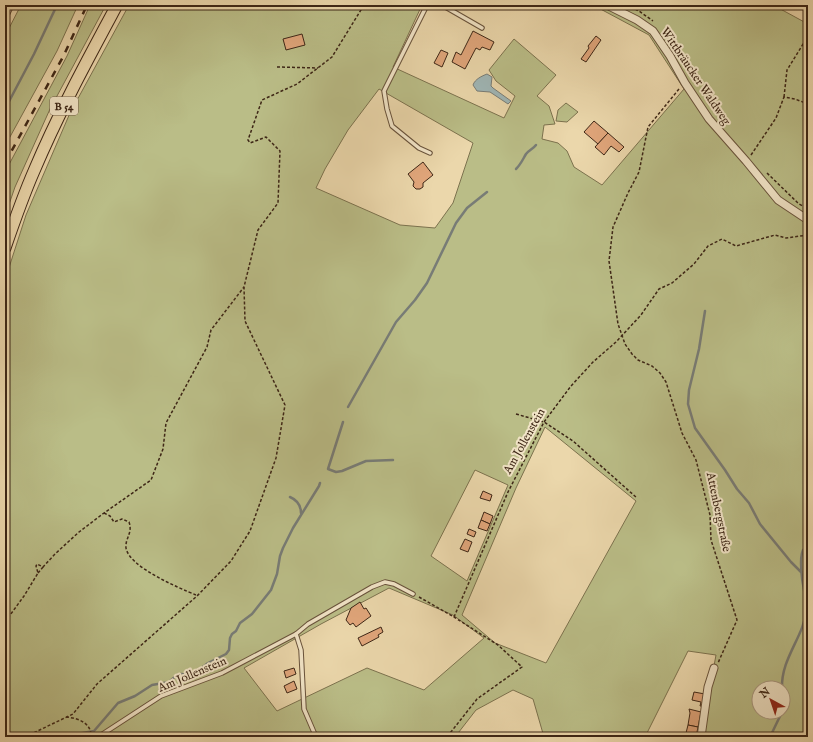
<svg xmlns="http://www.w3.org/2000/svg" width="813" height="742" font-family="'IM FELL English',serif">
  <rect width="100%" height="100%" fill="#ebd7ab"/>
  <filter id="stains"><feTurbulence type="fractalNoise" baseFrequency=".005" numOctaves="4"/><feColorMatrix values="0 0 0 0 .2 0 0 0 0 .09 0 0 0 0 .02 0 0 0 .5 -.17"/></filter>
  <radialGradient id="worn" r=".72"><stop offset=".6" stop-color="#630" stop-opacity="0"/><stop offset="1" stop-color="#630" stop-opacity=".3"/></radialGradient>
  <g fill="#babd87" stroke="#7c724e" fill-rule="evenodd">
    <path d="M21,5H78L57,51L5,146V36Z"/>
    <path d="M90,5H106L50,109L15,187L5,216V172L67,56Z"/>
    <path d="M129,5H422L393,67L504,118L515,96L496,81L489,70L514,39L556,75L537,96L549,106L555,124L544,125L542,139L558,143L567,151L574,167L602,185L684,89L649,35L593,5H773L808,24V737H701L716,655L688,651L645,737H544L533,699L513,690L476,710L455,737H5V280L26,215L70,113ZM379,89L473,143L453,203L435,228L400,225L316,188L325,169L348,130ZM545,427L636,501L546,663L495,643L462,615L516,488ZM475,470L508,485L467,581L431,556ZM389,588L453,615L484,638L424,690L367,668L277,711L244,668L321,624ZM759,688H783V712H759Z"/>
    <path d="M566,103L578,112L567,122L556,121L558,110Z"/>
  </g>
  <path fill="#9fb6b6" stroke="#787c76" d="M487,74L492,77L491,86L493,88L511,101L508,104L490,92L477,91L473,85C475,79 482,76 487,74Z"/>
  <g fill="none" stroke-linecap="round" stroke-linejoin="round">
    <g stroke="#787c76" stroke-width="2.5">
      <path d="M5,109L34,54L57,5"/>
      <path d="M516,169C521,164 523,159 526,154C529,150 533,149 536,145"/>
      <path d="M705,311L699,349L689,390L688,404L695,428L725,470L737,489L749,503L760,524L791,562L801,572"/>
      <path d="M348,407L396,322L415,300L427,283L456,223L467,208L487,192"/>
      <path d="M343,422L328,469L336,472L342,471L366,461L393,460"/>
      <path d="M290,497C297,500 301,505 301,513"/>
      <path d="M782,688C781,658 804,637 807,608C808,601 805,597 804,590C802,581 799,559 803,550C804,548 806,547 808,546"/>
      <path d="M783,693L784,704L783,711"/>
      <path d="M69,737L77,734L94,731L118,703L135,696L152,685L169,682L177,675L181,674L190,675L195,673L208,663L226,654L229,650L230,638L232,634L236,631L240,623L252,614L271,590L277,574L280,556L283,548L293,528L319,486L320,483"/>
      <path d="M770,737L782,712"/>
    </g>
  </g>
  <g fill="#e1a67b" stroke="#3d2616">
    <path d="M473,31L494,42L490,50L482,47L480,50L476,48L465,69L452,62L456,52L461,55Z"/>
    <path d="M302,34L305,45L286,50L283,39Z"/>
    <path d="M596,36L601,40L586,62L581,59L589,48L588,46Z"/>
    <path d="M441,50L448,53L442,67L434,63Z"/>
    <path d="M594,121L608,133L598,144L584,132Z"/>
    <path d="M608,133L624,147L619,152L611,146L604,155L595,147Z"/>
    <path d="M423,162L433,175L423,183V187L420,189H416L413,186L414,182L408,174Z"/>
    <path d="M483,491L492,495L490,501L480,498Z"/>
    <path d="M484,512L493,516L490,524L481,520Z"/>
    <path d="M481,520L490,524L487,531L478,528Z"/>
    <path d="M469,529L476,532L474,537L467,534Z"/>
    <path d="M465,539L472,542L468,552L460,549Z"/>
    <path d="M360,602L364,609L366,608L371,616L356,627L353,623L350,625L346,620L351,608Z"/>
    <path d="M381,627L383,632L378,635L379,637L362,646L358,638Z"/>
    <path d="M294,668L296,674L286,678L284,671Z"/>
    <path d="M294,681L297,689L287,693L284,686Z"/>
    <path d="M694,692L705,694L703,706H700L701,702L692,700Z"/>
    <path d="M689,709L701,712L698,727L688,725L690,713Z"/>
    <path d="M688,725L698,727L696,737H685Z"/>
  </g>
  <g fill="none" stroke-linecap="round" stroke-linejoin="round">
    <defs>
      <g id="lane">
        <path d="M427,5L384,91L387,109L392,126L419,148L430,153"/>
        <path d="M442,5L482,28"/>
        <path d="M5,19L11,7L10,5"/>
        <path d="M296,634L301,650L304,709L316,737"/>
        <path d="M98,737L161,696L222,673L296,634L308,624L372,587L385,582L394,584L413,594"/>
      </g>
      <g id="street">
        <path d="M607,5L637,20L653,31L670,56L685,83L709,119L746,161L778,200L808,220"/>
        <path d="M701,737L708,687L714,668"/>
      </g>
      <path id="primary" d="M5,248C14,222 23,196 34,171C58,114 88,59 117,5"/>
    </defs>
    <use href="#lane" stroke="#68523b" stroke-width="5.5"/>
    <use href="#street" stroke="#68523b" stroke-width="9"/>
    <use href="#primary" stroke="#3d2616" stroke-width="13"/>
    <g stroke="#3d2616" stroke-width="1.5" stroke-dasharray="3 2" stroke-linecap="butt">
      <path d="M626,5L639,11L653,21"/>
      <path d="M277,67L318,68"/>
      <path d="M679,89L648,127L639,172L628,193L613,227L609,261L618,324L625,344L632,354L638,360L652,366L660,373L666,382L682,433L696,460L710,515L711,540L737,620L718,663"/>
      <path d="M784,97L787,70L808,36"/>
      <path d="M751,155L776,118L784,97L795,99L808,104"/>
      <path d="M767,173L799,204L808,209"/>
      <path d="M516,414L544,422L573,441L637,498"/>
      <path d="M104,513L110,516L114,522L122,519L129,522C133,533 125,538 126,548C129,567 179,588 196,595"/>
      <path d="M38,573L43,567"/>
      <path d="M419,597L454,617L498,645L522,667L477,699L447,737"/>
      <path d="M454,617L508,492L544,422L571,386L593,362L616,342L641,315L659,289L672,283L694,264L708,246L722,239L736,246L775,235L786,238L808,235"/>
      <path d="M5,622L24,596L38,573L36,566L37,564L43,567L55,554L79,532L104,513L151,480L163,449L166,423L207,347L211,330L244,287"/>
      <path d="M66,717C78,718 92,723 91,737"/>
      <path d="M25,737L73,714L97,684L197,596L231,561L250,531L276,458L285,405L245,321L244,287L258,230L278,203L280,151L266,137L250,143L248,140L262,100L297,84L332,57L364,5"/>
    </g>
    <use href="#lane" stroke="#f2e5c8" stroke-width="3.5"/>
    <use href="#street" stroke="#f2e5c8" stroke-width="7"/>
    <use href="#primary" stroke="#ebd7ab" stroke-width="11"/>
    <path stroke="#3d2616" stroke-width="2.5" stroke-dasharray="7 7" stroke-linecap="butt" d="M5,163L64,55L87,5"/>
  </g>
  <g text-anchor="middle" stroke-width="4" stroke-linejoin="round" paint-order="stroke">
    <rect fill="#f2e5c8" stroke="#735f4b" stroke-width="1" x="50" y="97" width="28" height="18" rx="3"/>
    <g font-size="11" font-weight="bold" fill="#3d2616">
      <text x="64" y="110">B 54</text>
    </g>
    <g font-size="12" fill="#3d2616" stroke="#f2e5c8">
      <text transform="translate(696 76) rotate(56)" y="4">Wittbräucker Waldweg</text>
      <text transform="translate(524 441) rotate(-61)" y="4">Am Jollenstein</text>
      <text transform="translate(719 512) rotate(78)" y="4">Attenbergstraße</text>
      <text transform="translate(192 674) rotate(-23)" y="4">Am Jollenstein</text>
    </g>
  </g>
  <rect width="813" height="742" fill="none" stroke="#ebd7ab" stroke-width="20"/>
  <rect x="6" y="6" width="801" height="730" fill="none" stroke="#3d2616" stroke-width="2"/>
  <rect x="10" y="10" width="793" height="722" fill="none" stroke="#3d2616"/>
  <g transform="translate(771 700) rotate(320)"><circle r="19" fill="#f2e5c8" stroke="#aa9981"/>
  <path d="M0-3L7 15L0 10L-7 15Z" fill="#8f2418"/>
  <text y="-6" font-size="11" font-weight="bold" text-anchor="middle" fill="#3d2616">N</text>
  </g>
  <rect width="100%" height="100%" filter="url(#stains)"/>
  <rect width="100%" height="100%" fill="url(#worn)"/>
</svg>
